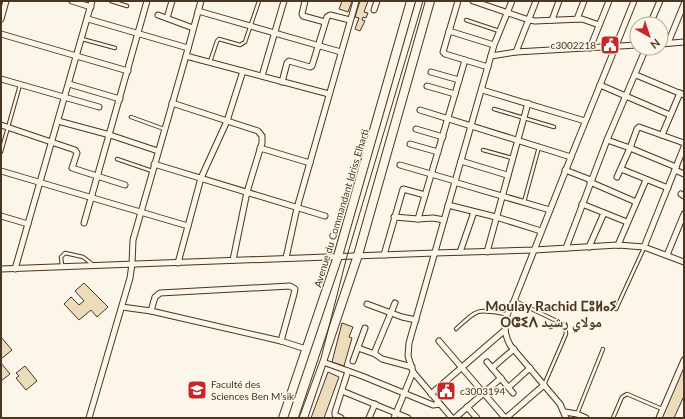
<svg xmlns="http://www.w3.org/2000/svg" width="685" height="419" font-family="Lato,'Noto Naskh Arabic','Noto Sans Tifinagh',sans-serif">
  <rect width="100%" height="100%" fill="#fbf6e9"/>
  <g fill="#ecdcbc" stroke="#4a3520">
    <path d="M342,1H352L348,12L339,9Z"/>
    <path d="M360,1H368L364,12L368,13L366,18L363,17L362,20L365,21L360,31L355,29L359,18L355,17Z"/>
    <path d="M84,283L108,307L97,317L91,310L79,320L64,304L71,297L79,305L84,301L75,291Z"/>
    <path d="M342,323L353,327L349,337L352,338L344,366L332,362Z"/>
    <path d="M1,337L12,350L1,359Z"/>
    <path d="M1,363L10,374L1,381Z"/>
    <path d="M684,365V396L674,418H661Z"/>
    <path d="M25,366L37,381L26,390L16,378L19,376L16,373Z"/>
    <path d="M328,372L339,377L324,418H311Z"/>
  </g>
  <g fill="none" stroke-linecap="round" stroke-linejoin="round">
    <defs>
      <g id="lane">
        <path d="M111,1L127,6"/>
        <path d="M466,20L499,31"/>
        <path d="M82,39L115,48"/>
        <path d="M210,62L217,41L219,39L240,45L245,42L259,1"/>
        <path d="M494,109L554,127"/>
        <path d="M131,117L164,129"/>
        <path d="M483,150L512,158"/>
        <path d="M1,152L20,85"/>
        <path d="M117,159L152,171"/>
        <path d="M524,202L539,147"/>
        <path d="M62,266L61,257L65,253L83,257L92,264"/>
        <path d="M515,301L565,325L566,334L544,385"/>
        <path d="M616,309L644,248"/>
        <path d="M456,329C479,308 476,309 506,314"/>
        <path d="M577,414L603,349"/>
        <path d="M613,418L622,397L627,394L662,409"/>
      </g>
      <g id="street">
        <path d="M72,1L91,7"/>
        <path d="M305,1L302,14L303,16L325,22"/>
        <path d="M458,1L443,52L445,54L488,67"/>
        <path d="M473,1L529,20L535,21L582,19L599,25"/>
        <path d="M374,10L377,1"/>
        <path d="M198,11L341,52"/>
        <path d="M158,15L193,28"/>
        <path d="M167,18L172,1"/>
        <path d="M1,19L6,1"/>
        <path d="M88,19L188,48"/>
        <path d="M577,19L584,1"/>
        <path d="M552,20L559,1"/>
        <path d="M650,24L660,1"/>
        <path d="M449,31L494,45"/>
        <path d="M1,34L128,71"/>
        <path d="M668,43L684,4"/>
        <path d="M661,44L684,42"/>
        <path d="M590,48L609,1"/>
        <path d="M516,52L536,1"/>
        <path d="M186,56L329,94"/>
        <path d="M491,56L516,52L637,45"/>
        <path d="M431,72L459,80"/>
        <path d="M636,75L684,95"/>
        <path d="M262,76L284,1"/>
        <path d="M1,79L99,107"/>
        <path d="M282,82L287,63L289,61L310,67L312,66L327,17L330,15L350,20"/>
        <path d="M69,84L120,99"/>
        <path d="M600,85L670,115"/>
        <path d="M427,86L455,94"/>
        <path d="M482,90L585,121"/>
        <path d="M172,103L258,131L262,136V143L247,192L233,260"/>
        <path d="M420,110L571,157"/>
        <path d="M58,121L110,135L158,151"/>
        <path d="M1,125L75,150L77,153L72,168L125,185"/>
        <path d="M416,129L443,137"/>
        <path d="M662,135L680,93"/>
        <path d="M607,140L630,148L617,177"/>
        <path d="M410,144L438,152"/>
        <path d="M260,148L310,163"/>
        <path d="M461,161L507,175"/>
        <path d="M154,164L325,216"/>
        <path d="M400,165L455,181"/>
        <path d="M676,167L630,148L637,129L639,127L684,143"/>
        <path d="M621,169L668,188"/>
        <path d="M565,170L591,180"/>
        <path d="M675,170L684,174"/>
        <path d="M1,171L188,226"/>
        <path d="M454,182L550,210"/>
        <path d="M590,182L636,202"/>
        <path d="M681,194L684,196"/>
        <path d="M582,204L627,222"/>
        <path d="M448,205L496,217L541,231"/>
        <path d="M1,216L28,224"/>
        <path d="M394,217L418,219L433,218L444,220"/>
        <path d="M418,219L465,60"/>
        <path d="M84,223L147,1"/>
        <path d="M618,245L646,180"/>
        <path d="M589,247L604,213"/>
        <path d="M644,247L684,147"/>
        <path d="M566,248L607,140L646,48"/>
        <path d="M460,252L474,212"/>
        <path d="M487,252L528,103"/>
        <path d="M384,255L403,189L425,195"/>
        <path d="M667,255L684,214"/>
        <path d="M286,258L297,208L356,1"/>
        <path d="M178,263L201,178L227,121L243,71"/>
        <path d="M1,269L435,253L534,250L618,245L644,247L684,262"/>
        <path d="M15,269L92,1"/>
        <path d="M395,303L375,351V354L382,359L412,367"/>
        <path d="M367,304L402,317L416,320"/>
        <path d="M122,307L151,311L281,341L306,349"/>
        <path d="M151,311L155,297L160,293L290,286L295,289L294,294L281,341"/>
        <path d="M439,341L505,418"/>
        <path d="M358,348L375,354"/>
        <path d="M353,361L365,328"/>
        <path d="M323,362L362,376L433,405L440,404"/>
        <path d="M487,362L513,393"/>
        <path d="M492,368L514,349"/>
        <path d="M509,387L530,368"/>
        <path d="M342,391L408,418"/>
        <path d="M431,394L505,330"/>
        <path d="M467,407L477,418"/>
        <path d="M565,412L577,414L586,418"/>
        <path d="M89,418L130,278L132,264L133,240L186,56L201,1"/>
        <path d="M341,418L335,415V412L348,371"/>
        <path d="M369,418L375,404"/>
        <path d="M394,418L413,372"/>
        <path d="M452,418L413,372L408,356L409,343L494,45L512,1"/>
        <path d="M455,418L501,378"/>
        <path d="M506,418L544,385"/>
        <path d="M566,418L560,404L510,345C501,328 505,316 514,301L571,157L634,1"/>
        <path d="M659,418L684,360"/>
      </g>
      <g id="primary">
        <path d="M283,418L338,256L411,1"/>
        <path d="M303,418L358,255L430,1"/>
      </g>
    </defs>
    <use href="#lane" stroke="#4a3520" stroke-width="4.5"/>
    <use href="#street" stroke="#4a3520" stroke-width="7"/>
    <use href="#primary" stroke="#4a3520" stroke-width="10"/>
    <use href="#lane" stroke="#fbf6e9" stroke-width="2.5"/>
    <use href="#street" stroke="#fbf6e9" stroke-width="5"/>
    <use href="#primary" stroke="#fbf6e9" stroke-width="8"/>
    <path stroke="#4a3520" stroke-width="1" d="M299,418L321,358L347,256L423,1"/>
  </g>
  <defs>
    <symbol id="civic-square" viewBox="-11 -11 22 22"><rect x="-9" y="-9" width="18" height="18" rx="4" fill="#c62828" stroke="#fbf6e9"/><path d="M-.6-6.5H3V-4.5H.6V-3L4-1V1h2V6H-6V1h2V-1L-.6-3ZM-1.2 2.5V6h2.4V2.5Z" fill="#fff"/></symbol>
    <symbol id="university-square" viewBox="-11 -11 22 22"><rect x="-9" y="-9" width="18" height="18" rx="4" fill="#c62828" stroke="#fbf6e9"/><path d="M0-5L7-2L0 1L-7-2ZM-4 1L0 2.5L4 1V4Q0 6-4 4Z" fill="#fff"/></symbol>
  </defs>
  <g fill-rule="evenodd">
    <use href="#civic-square" x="599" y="34" width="22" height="22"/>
    <use href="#university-square" x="186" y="379" width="22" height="22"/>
    <use href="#civic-square" x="435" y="380" width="22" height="22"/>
  </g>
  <g text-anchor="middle" stroke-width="3" stroke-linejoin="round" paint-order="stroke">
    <g font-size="10" fill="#4a3520" stroke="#fbf6e9" text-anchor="start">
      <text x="596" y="49" text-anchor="end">c3002218</text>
      <text x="211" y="388">Faculté des<tspan x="211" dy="12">Sciences Ben M'sik</tspan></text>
      <text x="460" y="395">c3003194</text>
    </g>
    <g font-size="10" fill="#4a3520" stroke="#fbf6e9">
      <text transform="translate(341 208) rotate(-73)" y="4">Avenue du Commandant Idriss Elharti</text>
    </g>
    <g font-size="14" font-weight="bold" fill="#4a3520" stroke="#fbf6e9">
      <text x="551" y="311">Moulay Rachid ⵎⵓⵍⴰⵢ<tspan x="551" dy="16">ⵔⵛⵉⴷ مولاي رشيد</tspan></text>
    </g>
  </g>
  <rect width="685" height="419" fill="none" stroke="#4a3520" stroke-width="4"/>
  <g transform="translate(649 36) rotate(141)"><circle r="19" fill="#fbf6e9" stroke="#b4a999"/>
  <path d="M0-3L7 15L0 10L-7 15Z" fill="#c62828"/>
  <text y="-6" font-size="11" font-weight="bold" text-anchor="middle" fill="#4a3520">N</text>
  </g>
</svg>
